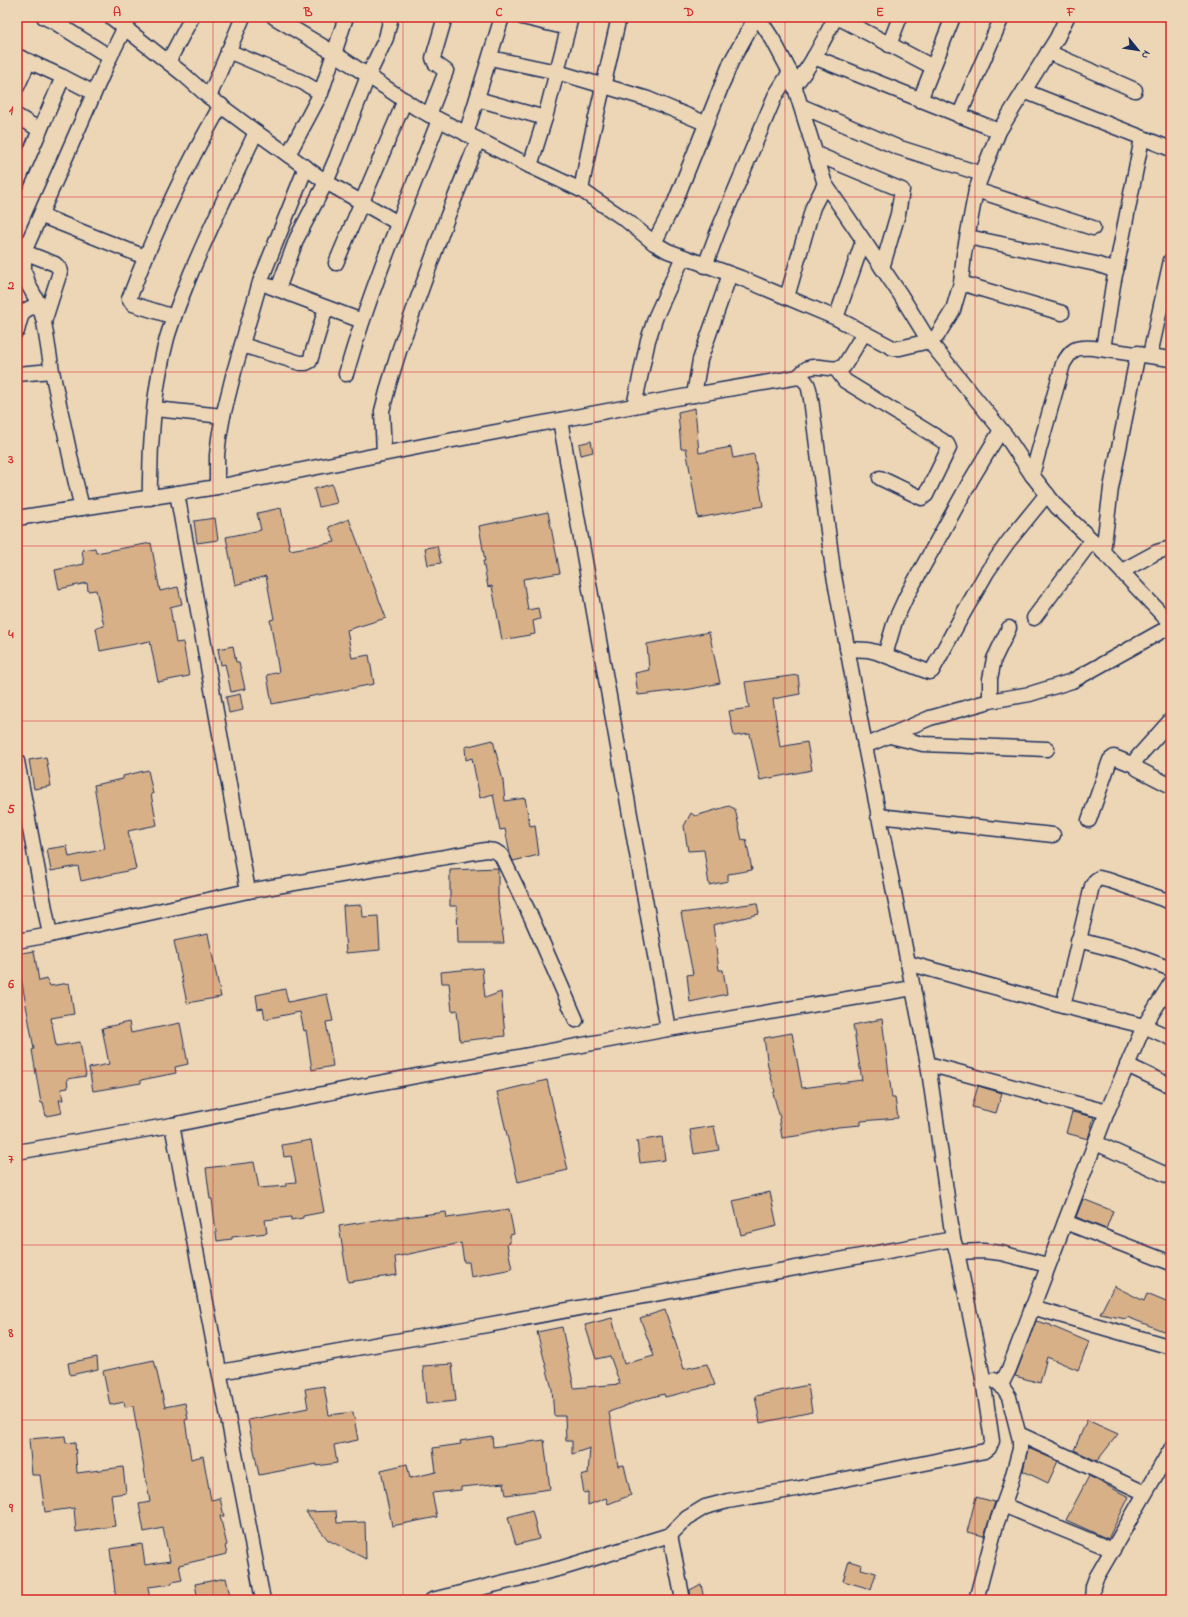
<svg xmlns="http://www.w3.org/2000/svg" width="1188" height="1617" font-family="'Indie Flower',sans-serif">
  <rect width="100%" height="100%" fill="#edd6b6"/>
  <filter id="ink" filterUnits="userSpaceOnUse"><feTurbulence type="fractalNoise" baseFrequency=".025" numOctaves="2"/><feDisplacementMap in="SourceGraphic" scale="8" xChannelSelector="R" yChannelSelector="G"/><feConvolveMatrix kernelMatrix="1 2 1 2 8 2 1 2 1" color-interpolation-filters="sRGB"/></filter>
  <g filter="url(#ink)">
    <g fill="#d7b088" stroke="#1b2f5e">
      <path d="M695,408L699,453L731,447L733,458L754,454L763,506L698,518L686,448L681,449L678,412Z"/>
      <path d="M591,441L593,452L581,455L579,444Z"/>
      <path d="M332,484L337,503L319,507L314,489Z"/>
      <path d="M281,508L290,550L335,542L329,527L349,519L386,618L347,630L352,658L369,655L374,684L272,704L267,675L279,672L270,620L274,619L266,576L235,585L226,537L261,530L257,513Z"/>
      <path d="M548,512L560,573L523,579L528,610L538,608L540,619L533,621L535,634L502,640L492,586L488,587L483,561H485L479,526Z"/>
      <path d="M215,518L218,540L197,543L194,521Z"/>
      <path d="M151,543L160,591L178,587L182,604L170,607L176,643L183,642L189,676L158,682L150,641L100,651L96,628L104,626L96,590L88,591L87,583L59,589L55,570L84,564L82,550L95,548L96,553Z"/>
      <path d="M437,546L441,563L428,565L425,548Z"/>
      <path d="M709,632L720,683L691,689L638,695L635,673L649,670L647,644Z"/>
      <path d="M233,646L236,662H239L245,689L231,692L225,664L221,665L218,649Z"/>
      <path d="M798,675L800,694L773,699L780,747L807,742L812,770L760,780L750,734L734,736L729,711L749,708L745,682Z"/>
      <path d="M240,694L243,710L229,713L226,697Z"/>
      <path d="M493,740L503,781L505,801L525,798L530,826L535,825L539,855L513,861L510,854L505,829L500,830L493,794L480,798L472,758L466,760L465,747Z"/>
      <path d="M46,757L51,786L34,789L29,760Z"/>
      <path d="M148,770L153,794H151L157,825L128,831L136,869L81,881L78,866L51,871L47,849L67,846L69,857L105,849L94,785L123,779V776Z"/>
      <path d="M729,806L735,809L742,840L746,839L752,870L728,874V881L709,885L704,850L688,851L684,826L691,813L695,816Z"/>
      <path d="M498,868V900L504,943H458L457,906H450V870Z"/>
      <path d="M757,903L759,914L713,925L719,970H723L727,994L690,1002L687,975L693,974L681,913Z"/>
      <path d="M362,905L363,917L378,916L380,950L346,953L343,906Z"/>
      <path d="M208,934L221,997L187,1003L174,941Z"/>
      <path d="M34,951L39,981L47,979L50,986L69,983L74,1014L51,1018L56,1046L80,1042L86,1076L67,1079L68,1088L61,1089L63,1100H59L62,1113L46,1116L43,1103H41L32,1050L34,1049L17,956V954Z"/>
      <path d="M482,968L485,998L501,992L505,1036L460,1041L457,1010L452,1011L449,983H442L441,972Z"/>
      <path d="M285,989L288,1002L327,994L333,1021L326,1022L333,1066L312,1070L306,1030L304,1031L300,1012L265,1019L263,1008L258,1009L256,995Z"/>
      <path d="M882,1019L892,1098H895L898,1118L861,1121V1125L838,1127L803,1135L782,1138L779,1119L780,1118L773,1093L775,1092L768,1066L764,1038L792,1033L802,1088L862,1080L853,1025Z"/>
      <path d="M129,1022L131,1033L180,1023L188,1064L175,1067L176,1073L141,1080V1083L93,1091L89,1068L109,1064L102,1028Z"/>
      <path d="M547,1080L568,1170L518,1182L497,1092Z"/>
      <path d="M978,1086L1002,1093L996,1113L972,1107Z"/>
      <path d="M1072,1112L1094,1117L1088,1139L1066,1133Z"/>
      <path d="M714,1126L719,1150L694,1154L690,1130Z"/>
      <path d="M662,1137L665,1160L640,1163L637,1141Z"/>
      <path d="M311,1140L324,1212L303,1216V1218L291,1220V1217L265,1220L267,1233L232,1237V1239L217,1241L212,1199H210L206,1168L254,1162L259,1188L286,1186V1183L296,1182L291,1156L284,1157L282,1145Z"/>
      <path d="M770,1192L777,1226L741,1235L733,1201Z"/>
      <path d="M1083,1199L1113,1211L1106,1229L1076,1217Z"/>
      <path d="M509,1209L514,1234L510,1235V1243L507,1244L512,1269L471,1277L469,1262H464L461,1243L395,1257L397,1275L348,1282L339,1226L389,1218V1219L446,1212L447,1218Z"/>
      <path d="M1114,1286L1144,1301L1147,1294L1171,1304V1334L1127,1317L1126,1319L1100,1314Z"/>
      <path d="M665,1310L684,1369L707,1364L715,1385L665,1397L664,1394L641,1400L609,1412L618,1466L624,1465L631,1495L608,1504L606,1498L588,1505V1492L584,1493L581,1476L588,1474L590,1448L572,1454V1441H566L565,1416H554L552,1389L537,1332L562,1327L574,1388L620,1384L610,1356L596,1359L585,1325L612,1318L624,1364L654,1356L640,1318Z"/>
      <path d="M1036,1321L1051,1325V1326L1089,1342L1078,1370L1047,1357L1040,1383L1015,1376Z"/>
      <path d="M97,1357L98,1369L70,1375L68,1363Z"/>
      <path d="M154,1360L165,1407L185,1403L188,1419L185,1420L191,1459L203,1456L211,1500L220,1498L224,1516H220L227,1545L225,1546L227,1554L179,1565L182,1580L172,1582V1584L148,1587L150,1600H116L110,1549L142,1544L145,1565L170,1561L163,1528L144,1532L139,1504L150,1502L133,1406L125,1407L124,1402L110,1405L103,1371Z"/>
      <path d="M452,1364L456,1401L426,1404L423,1366Z"/>
      <path d="M808,1385L812,1412L760,1423L755,1396Z"/>
      <path d="M324,1386L329,1415L353,1412L358,1440L334,1445L337,1463L317,1466V1464L259,1475L248,1420L308,1408L305,1389Z"/>
      <path d="M1087,1420L1118,1434L1097,1461L1074,1450Z"/>
      <path d="M65,1436L66,1443L75,1442L77,1473L123,1467L126,1493L111,1495L115,1526L76,1532L74,1508L45,1512L40,1475H32L29,1439Z"/>
      <path d="M492,1436L493,1447L544,1440L550,1489L506,1495L504,1483L461,1487V1490L432,1493L437,1517L392,1526L381,1470L407,1464L410,1478L436,1472L433,1448L461,1444L460,1441Z"/>
      <path d="M1028,1448L1058,1461L1048,1483L1023,1471Z"/>
      <path d="M1089,1476L1129,1497L1108,1539L1066,1520Z"/>
      <path d="M976,1497L995,1502L984,1536L967,1532Z"/>
      <path d="M532,1510L539,1539L516,1545L508,1517Z"/>
      <path d="M336,1511L337,1523L365,1522L366,1559L328,1540L306,1512Z"/>
      <path d="M849,1561L862,1565L861,1569L876,1573L871,1589L843,1581Z"/>
      <path d="M226,1578L231,1600H198L195,1584Z"/>
      <path d="M701,1584L704,1600H691L690,1590Z"/>
    </g>
    <g fill="none" stroke-linecap="round" stroke-linejoin="round">
      <defs>
        <g id="minor">
          <path d="M44,17L56,23L110,57"/>
          <path d="M111,17L183,74L209,97L256,132L326,182L398,223"/>
          <path d="M274,17L334,53L416,108L530,166L581,190L626,220L654,243L668,251L741,278L836,318L893,348H900L929,341L937,336L953,310L961,283L964,254L976,190L982,174L999,131L1057,38L1067,17"/>
          <path d="M522,17L568,28"/>
          <path d="M758,17L773,40L790,72L825,184L900,294L929,341L1006,436L1032,475L1057,507L1092,540L1171,624"/>
          <path d="M889,45L900,17"/>
          <path d="M228,51L302,82L321,93"/>
          <path d="M1048,52L1135,90"/>
          <path d="M17,56L63,77L94,93"/>
          <path d="M814,57L999,131"/>
          <path d="M490,58L557,72L648,99L705,123"/>
          <path d="M168,62L192,17"/>
          <path d="M794,86C811,66 822,43 834,20L841,19L933,67"/>
          <path d="M17,87L29,61"/>
          <path d="M1024,91L1171,149"/>
          <path d="M209,97L243,17"/>
          <path d="M477,99L545,118"/>
          <path d="M920,100L953,17"/>
          <path d="M801,106L897,147L982,174"/>
          <path d="M429,115L446,71L435,63L433,58L445,17"/>
          <path d="M17,116L40,130"/>
          <path d="M959,116L1002,17"/>
          <path d="M466,134L502,17"/>
          <path d="M816,154L902,190L898,214L882,268"/>
          <path d="M288,155L321,93L346,17"/>
          <path d="M530,166L545,118L571,17"/>
          <path d="M17,183L63,77"/>
          <path d="M581,190L590,144L619,17"/>
          <path d="M976,190L1093,228"/>
          <path d="M42,216L145,257"/>
          <path d="M968,237L1096,264L1116,271"/>
          <path d="M654,243L675,202L731,62L756,17"/>
          <path d="M17,244L24,252L55,264L59,268L60,272L44,322"/>
          <path d="M336,263L405,100"/>
          <path d="M705,266L718,231L775,96L790,72"/>
          <path d="M961,283L1062,313"/>
          <path d="M269,286L362,321"/>
          <path d="M278,289L297,238L326,182L336,159L368,76L386,38L391,17"/>
          <path d="M787,297L813,207L825,184"/>
          <path d="M174,317L133,304L129,299C154,232 185,168 221,105"/>
          <path d="M836,318L863,241"/>
          <path d="M17,331C22,312 21,311 39,304"/>
          <path d="M242,345L300,363H306L310,361L326,308"/>
          <path d="M1103,349L1113,285L1142,138"/>
          <path d="M1150,355L1171,260"/>
          <path d="M836,369L845,381L943,441L947,444L949,448L926,495L922,498L880,478"/>
          <path d="M17,374L52,371"/>
          <path d="M346,374C371,287 406,204 439,120"/>
          <path d="M798,377C801,374 805,369 808,368C820,363 833,373 844,366L864,333"/>
          <path d="M694,395L700,360L730,274"/>
          <path d="M634,406L648,340L656,316L683,257"/>
          <path d="M155,409L223,416"/>
          <path d="M560,420L668,1029"/>
          <path d="M384,453L382,411L389,384L400,348L448,215L478,140"/>
          <path d="M1032,475L1063,364C1072,349 1074,347 1093,348L1171,359"/>
          <path d="M217,487V455L219,438L223,416L234,372L260,282L306,167"/>
          <path d="M177,493L248,891"/>
          <path d="M150,498C149,447 154,387 167,338C173,318 181,298 189,278C209,229 233,181 256,132"/>
          <path d="M82,508L75,479L52,371L44,322L39,304L29,286L24,270V252L110,57L130,17"/>
          <path d="M17,518L217,487L448,441L676,398L798,377C809,380 809,389 811,399L833,570L865,746L928,1064L953,1239L957,1252L982,1373L992,1441L989,1448L985,1451L796,1489L728,1501L705,1507L687,1518L670,1535L562,1568L432,1600"/>
          <path d="M1103,552L1111,488L1138,353"/>
          <path d="M1122,571L1157,552L1171,548"/>
          <path d="M1034,618L1092,540"/>
          <path d="M847,649L868,650L876,652L929,672L932,671L963,614L987,572L1008,542L1047,494"/>
          <path d="M885,655L895,621L906,597L971,480L1001,430"/>
          <path d="M990,701V679L994,659L1009,628"/>
          <path d="M890,736L923,744L1047,749"/>
          <path d="M865,746L930,718L990,701L1030,694L1072,681L1171,626"/>
          <path d="M17,761L50,935"/>
          <path d="M1134,765L1137,758L1171,720"/>
          <path d="M878,816L1053,835"/>
          <path d="M1089,820L1110,760L1114,757L1134,765L1138,769L1171,786"/>
          <path d="M1078,940L1128,953L1171,969"/>
          <path d="M17,941L50,935L248,891L486,850L495,851L501,855L532,919L576,1020"/>
          <path d="M908,963L1063,1006L1144,1026L1171,1038"/>
          <path d="M1063,1006L1092,886L1095,881L1099,878L1111,881L1171,902"/>
          <path d="M928,1064L1107,1112"/>
          <path d="M1127,1065L1171,1086"/>
          <path d="M172,1125L263,1600"/>
          <path d="M1096,1143L1171,1177"/>
          <path d="M17,1152L172,1125L352,1088L668,1029L913,988"/>
          <path d="M1065,1222L1171,1263"/>
          <path d="M957,1252L983,1251L1001,1253L1047,1265"/>
          <path d="M1032,1307L1171,1347"/>
          <path d="M220,1372L465,1329L953,1239"/>
          <path d="M1001,1385L1009,1369L1107,1112L1144,1026L1171,983"/>
          <path d="M1019,1434L1145,1493"/>
          <path d="M1003,1505L1113,1550"/>
          <path d="M670,1535L683,1600"/>
          <path d="M976,1600L996,1525L1009,1489L1020,1449V1440L1009,1397L1001,1385L994,1380"/>
          <path d="M1092,1600L1093,1586L1096,1578L1171,1449"/>
        </g>
      </defs>
      <use href="#minor" stroke="#1b2f5e" stroke-width="17"/>
      <use href="#minor" stroke="#edd6b6" stroke-width="14"/>
    </g>
  </g>
  <path fill="none" stroke="#d62828" stroke-width="1" stroke-opacity="0.55" d="M213,17V1600M403,17V1600M594,17V1600M785,17V1600M975,17V1600M17,197H1171M17,372H1171M17,546H1171M17,721H1171M17,896H1171M17,1071H1171M17,1245H1171M17,1420H1171"/>
  <rect width="1188" height="1617" fill="none" stroke="#edd6b6" stroke-width="44"/>
  <g transform="translate(1138 50) rotate(120)" stroke="#edd6b6" stroke-width="3" paint-order="stroke">
  <path d="M0-3L7 15L0 10L-7 15Z" fill="#1b2f5e"/>
  <text y="-6" font-size="11" font-weight="bold" text-anchor="middle" fill="#1b2f5e">N</text>
  </g>
  <rect x="22" y="22" width="1144" height="1573" fill="none" stroke="#d62828" stroke-width="1.5"/>
  <g font-size="13" text-anchor="middle" font-weight="bold" fill="#d62828">
    <text x="117" y="16">A</text>
    <text x="308" y="16">B</text>
    <text x="499" y="16">C</text>
    <text x="689" y="16">D</text>
    <text x="880" y="16">E</text>
    <text x="1071" y="16">F</text>
    <text x="11" y="114">1</text>
    <text x="11" y="289">2</text>
    <text x="11" y="463">3</text>
    <text x="11" y="638">4</text>
    <text x="11" y="813">5</text>
    <text x="11" y="988">6</text>
    <text x="11" y="1163">7</text>
    <text x="11" y="1337">8</text>
    <text x="11" y="1512">9</text>
  </g>
</svg>
